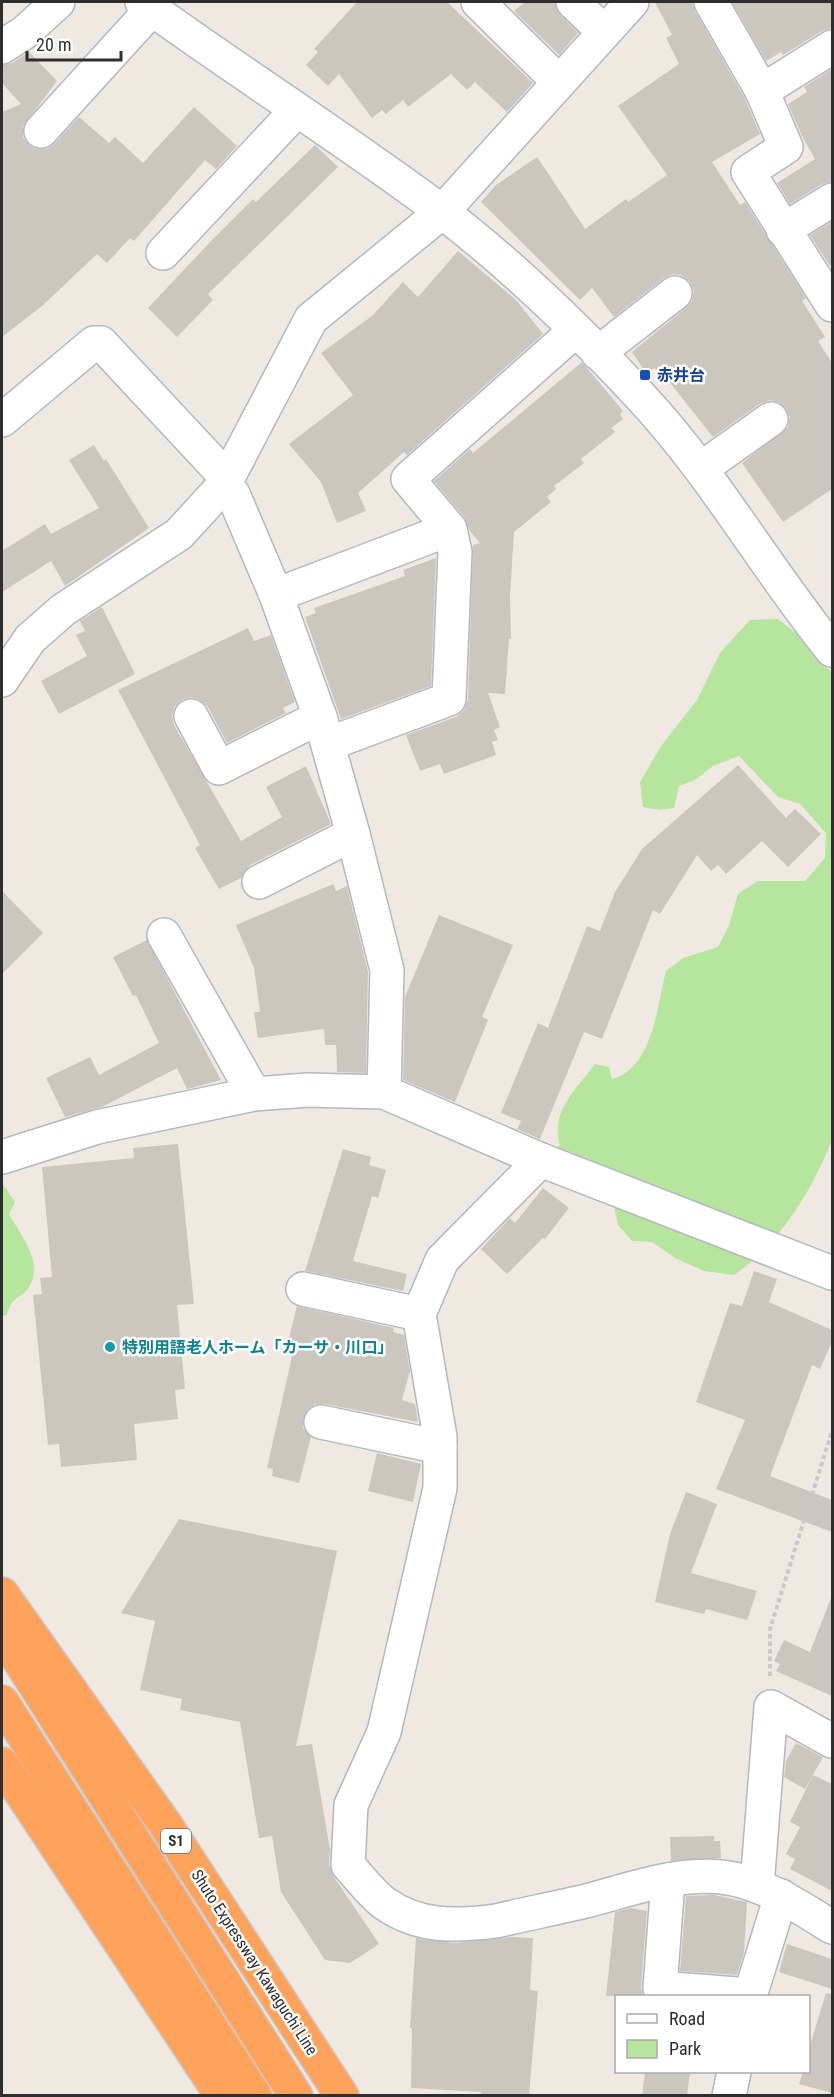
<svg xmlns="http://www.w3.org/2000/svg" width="834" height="2097" font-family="'Roboto Condensed','Noto Sans JP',sans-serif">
  <rect width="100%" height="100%" fill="#efe9e1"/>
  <g fill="#b6e59e">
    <path d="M778,619L799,636L832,673V1140C812,1190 779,1245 734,1275L704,1271L675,1258L652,1242L632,1241L618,1225L614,1206L551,1156L560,1145C550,1111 576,1090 595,1064L609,1067L612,1079C653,1069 657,1005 666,971L683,958L718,947L729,925L738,894L758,881H805L825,858L826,833L800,804L778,797L739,756L713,766L695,780L679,786L674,808L659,810L643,807L640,782L661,746L697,700L720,653L750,620Z"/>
    <path d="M2,1183L15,1202L9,1214C20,1235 45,1262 29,1287C20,1300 11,1296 7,1315L2,1316Z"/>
  </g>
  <g fill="#cbc7bf">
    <path d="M357,2H447L533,83L507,112L475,82L467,90L451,74L408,107L403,100L386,114L382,110L372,118L339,74L328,86L306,65L318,52L314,49Z"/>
    <path d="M525,2H555L560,15L578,33L559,55L514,11Z"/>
    <path d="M655,2H692L695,11L745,99L760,134L712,162L740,205L745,202L806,298L802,301L825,337L818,341L832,363V489L783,522L742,463L788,427L790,417L786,408L778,402L770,400L761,403L713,437L667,379L663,381L655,368L646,373L632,352L687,307L692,301L694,291L689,281L681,275L673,274L664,278L614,317L592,288L580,300L481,202L496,185L537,157L585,229L626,199L628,202L667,175L618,106L679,64L666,38L672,35Z"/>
    <path d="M732,2H832V28L822,31L783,55L781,52L766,61Z"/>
    <path d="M29,52L57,81L23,126V137L29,145L36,149H46L54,144L79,117L109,143L115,137L143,163L194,107L237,146L216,169L205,160L134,241L130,238L107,263L97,254L42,306L2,337V112L21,104L2,83V65L12,63Z"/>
    <path d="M832,69V181L822,184L790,204L777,183L815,159L803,138L788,104L807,92L804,87Z"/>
    <path d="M315,145L338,167L208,294L213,300L177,337L148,308L212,240L253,199L256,202Z"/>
    <path d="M832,222V264L830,266L810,235Z"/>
    <path d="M458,251L516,300L543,334L407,455L404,452L358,493L366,511L337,523L321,482L289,444L353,395L321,353L372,316L403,282L418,297Z"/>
    <path d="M582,362L623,411L620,414L623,419L611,428L615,432L581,459L584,463L554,486L556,489L547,497L551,502L514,532L510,596L511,639H509L505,694L488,693L500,727L494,730L498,740L492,742L496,755L444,774L440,764L420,771L406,735L456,717L464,710L468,700L473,545L480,543L470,531L464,517L434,481L470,449L473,453Z"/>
    <path d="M94,445L104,461L106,459L149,528L65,586L51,561L2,592V551L45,524L51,534L99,508L69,460Z"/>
    <path d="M436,558L431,686L341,719L305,617L316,613L314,608L405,576L403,570Z"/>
    <path d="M102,607L135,674L59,714L41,681L87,656L76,635L85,631L80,621Z"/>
    <path d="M248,628L254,641L271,635L295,702L283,708L286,713L227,743L208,707L200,700L191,697L183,699L175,706L172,715L174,725L241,841L282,817L266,787L306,766L331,824L250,865L241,878L219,889L195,848L200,845L118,690Z"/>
    <path d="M738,765L786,818L795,809L821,834L788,867L762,841L726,874L718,865L711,871L697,855L660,914L653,910L602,1039L584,1032L540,1139L517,1129L521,1121L501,1113L538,1023L548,1028L587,926L600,931L615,892L642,849Z"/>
    <path d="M333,884L336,891L347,886L368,972L366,1073L337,1072L336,1045H325L324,1029L258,1038L254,1012H260L254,968L236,925Z"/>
    <path d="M2,891L43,933L2,974Z"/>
    <path d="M439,915L513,945L482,1017L488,1020L455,1102L403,1080L405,997Z"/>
    <path d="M147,940L221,1080L187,1089L177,1068L102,1107L65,1117L46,1078L90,1057L99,1075L159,1043L136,995L133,996L113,957Z"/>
    <path d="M178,1144L194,1304L177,1305L185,1389L175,1390L178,1419L134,1424L137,1460L61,1467L59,1444L48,1445L33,1295L42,1294L40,1278L52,1277L42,1167L134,1158L133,1148Z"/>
    <path d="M343,1149L371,1157L369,1165L386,1170L378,1198L372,1196L353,1261L407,1274L403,1291L305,1271Z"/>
    <path d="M543,1188L569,1208L545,1239L543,1238L507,1274L481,1249L510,1218L515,1223Z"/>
    <path d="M754,1271L777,1279L769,1302L832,1330V1342L820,1369L812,1365L770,1476L832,1500V1532L716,1489L745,1420L696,1402L730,1303L742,1306Z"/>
    <path d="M297,1306L394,1328L393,1332L404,1335L410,1371L402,1400L415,1404L418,1422L325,1404H315L307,1410L303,1419V1428L311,1437L299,1483L272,1476L273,1469L267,1468L293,1352L286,1350Z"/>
    <path d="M377,1453L421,1464L413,1502L368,1491Z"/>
    <path d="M686,1492L717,1504L691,1573L757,1591L747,1620L706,1609L704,1614L655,1602L670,1534Z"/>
    <path d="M179,1519L337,1551L296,1746L312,1744L330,1850L329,1865L334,1877L379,1944L350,1963L325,1960L281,1892L272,1836L259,1838L240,1722L180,1710L182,1699L140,1690L155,1621L121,1613Z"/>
    <path d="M831,1598H832V1696L776,1671L780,1664L774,1661L784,1640L810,1652Z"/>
    <path d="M796,1743L823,1757L805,1789L784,1777L786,1761Z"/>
    <path d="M813,1775L832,1784V1891L790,1869L795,1859L786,1854L800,1827L790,1822Z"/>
    <path d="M714,1836V1841H720L721,1858L671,1861L670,1837Z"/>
    <path d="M714,1895L747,1902L744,1953L737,1975L680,1971L686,1896Z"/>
    <path d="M631,1908L647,1911L641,1987L643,1996H606L615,1912Z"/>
    <path d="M512,1937L533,1938L530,1990L538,1991L529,2096H480L481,2092L411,2088L412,2028H410L416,1938L453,1943Z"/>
    <path d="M787,1944L832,1959V1989L779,1972Z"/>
    <path d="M826,1993L832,1994V2093L799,2084L803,2072H808V2052Z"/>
    <path d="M645,2072H690L687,2096H642Z"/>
  </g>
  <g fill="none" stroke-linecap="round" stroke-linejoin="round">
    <defs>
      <g id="minor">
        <path d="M142,2C240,73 343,138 441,211C513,266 580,331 641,397C714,475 765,568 832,650"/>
        <path d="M478,2L559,82"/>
        <path d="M573,2L604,32"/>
        <path d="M711,2L762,91L832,47"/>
        <path d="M2,47L25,32L58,2"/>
        <path d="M762,91L786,147L748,172L832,305"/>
        <path d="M41,131L152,9"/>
        <path d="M783,230L832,200"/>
        <path d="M163,253L297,110"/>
        <path d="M598,353L675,293"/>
        <path d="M2,420L94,343H101L228,479"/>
        <path d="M702,468L771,419"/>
        <path d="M224,485L233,494L276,595L320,717L353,834L387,970L384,1092"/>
        <path d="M276,595L450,529"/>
        <path d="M2,680L30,639L63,610L179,534L224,485L311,319L442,212L632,2"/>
        <path d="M191,716L219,768L320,717"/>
        <path d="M328,744L449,699L455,552L450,529L408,479L576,330"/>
        <path d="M259,882L353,834"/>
        <path d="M164,935L254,1094"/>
        <path d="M2,1157L97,1127L254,1094L308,1090L384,1092L541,1160L832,1273"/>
        <path d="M541,1160L442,1260L419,1314L440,1437V1488L384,1732L351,1805L348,1865C359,1877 371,1893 384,1903C419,1928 456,1926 496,1921C526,1914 556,1908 586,1901C632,1889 685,1869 734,1879C770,1887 801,1908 832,1927"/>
        <path d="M303,1289L419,1314"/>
        <path d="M321,1422L440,1447"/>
        <path d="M668,1880L660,1988L750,1995"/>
        <path d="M757,1886L771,1707L832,1741"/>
        <path d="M750,1996L781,1896"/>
        <path d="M729,2096L734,2072"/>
      </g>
      <g id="highway">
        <path d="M2,1594L165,1824L342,2096"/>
        <path d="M2,1633L296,2096"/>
        <path d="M2,1702L255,2096"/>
        <path d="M2,1764L222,2096"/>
      </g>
    </defs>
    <use href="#minor" stroke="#b4b7c1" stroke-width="36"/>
    <use href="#highway" stroke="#c9c9c9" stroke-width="36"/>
    <path stroke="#c9c9c9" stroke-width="4" stroke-dasharray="4.5 3" stroke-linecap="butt" d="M770,1676V1629L832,1431"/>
    <use href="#minor" stroke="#fff" stroke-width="33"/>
    <use href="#highway" stroke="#ffa35c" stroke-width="33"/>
  </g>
  <rect fill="#1a4fb4" stroke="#fff" stroke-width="2" x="639" y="369" width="12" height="12" rx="3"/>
  <circle fill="#0f9aa8" stroke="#fff" stroke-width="2" cx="110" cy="1347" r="6"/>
  <g text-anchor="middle" stroke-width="5" stroke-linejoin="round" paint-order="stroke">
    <rect fill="#fff" stroke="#6d6d6d" stroke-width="1.5" x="161" y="1829" width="30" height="24" rx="4.5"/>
    <g font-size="15" font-weight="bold" fill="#2e2e2e">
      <text x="176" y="1846">S1</text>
    </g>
    <g font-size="16" font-weight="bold" fill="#164399" stroke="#fff" text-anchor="start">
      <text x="657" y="381">赤井台</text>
    </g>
    <g font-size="16" font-weight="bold" fill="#0d838f" stroke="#fff" text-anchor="start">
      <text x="122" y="1353">特別用語老人ホーム「カーサ・川口」</text>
    </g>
    <g font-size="16" fill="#2e2e2e" stroke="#fff">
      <text transform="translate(255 1962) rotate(57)" y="6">Shuto Expressway Kawaguchi Line</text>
    </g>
  </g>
  <rect width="834" height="2097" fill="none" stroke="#2e2e2e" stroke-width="6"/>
  <rect x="615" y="1995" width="195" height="78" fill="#ffffff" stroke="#ababab" stroke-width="1.5"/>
  <rect x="627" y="2014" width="30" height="9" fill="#ffffff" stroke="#ababab" stroke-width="1.5"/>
  <text x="669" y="2025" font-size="18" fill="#2e2e2e">Road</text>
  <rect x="627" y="2040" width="30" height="18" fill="#b6e59e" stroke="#ababab" stroke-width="1.5"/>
  <text x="669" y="2055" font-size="18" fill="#2e2e2e">Park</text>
  <path d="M27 51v9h94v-9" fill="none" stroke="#2e2e2e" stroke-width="3"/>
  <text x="36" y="51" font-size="18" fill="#2e2e2e" stroke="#ffffff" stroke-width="4.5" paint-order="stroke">20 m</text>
</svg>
